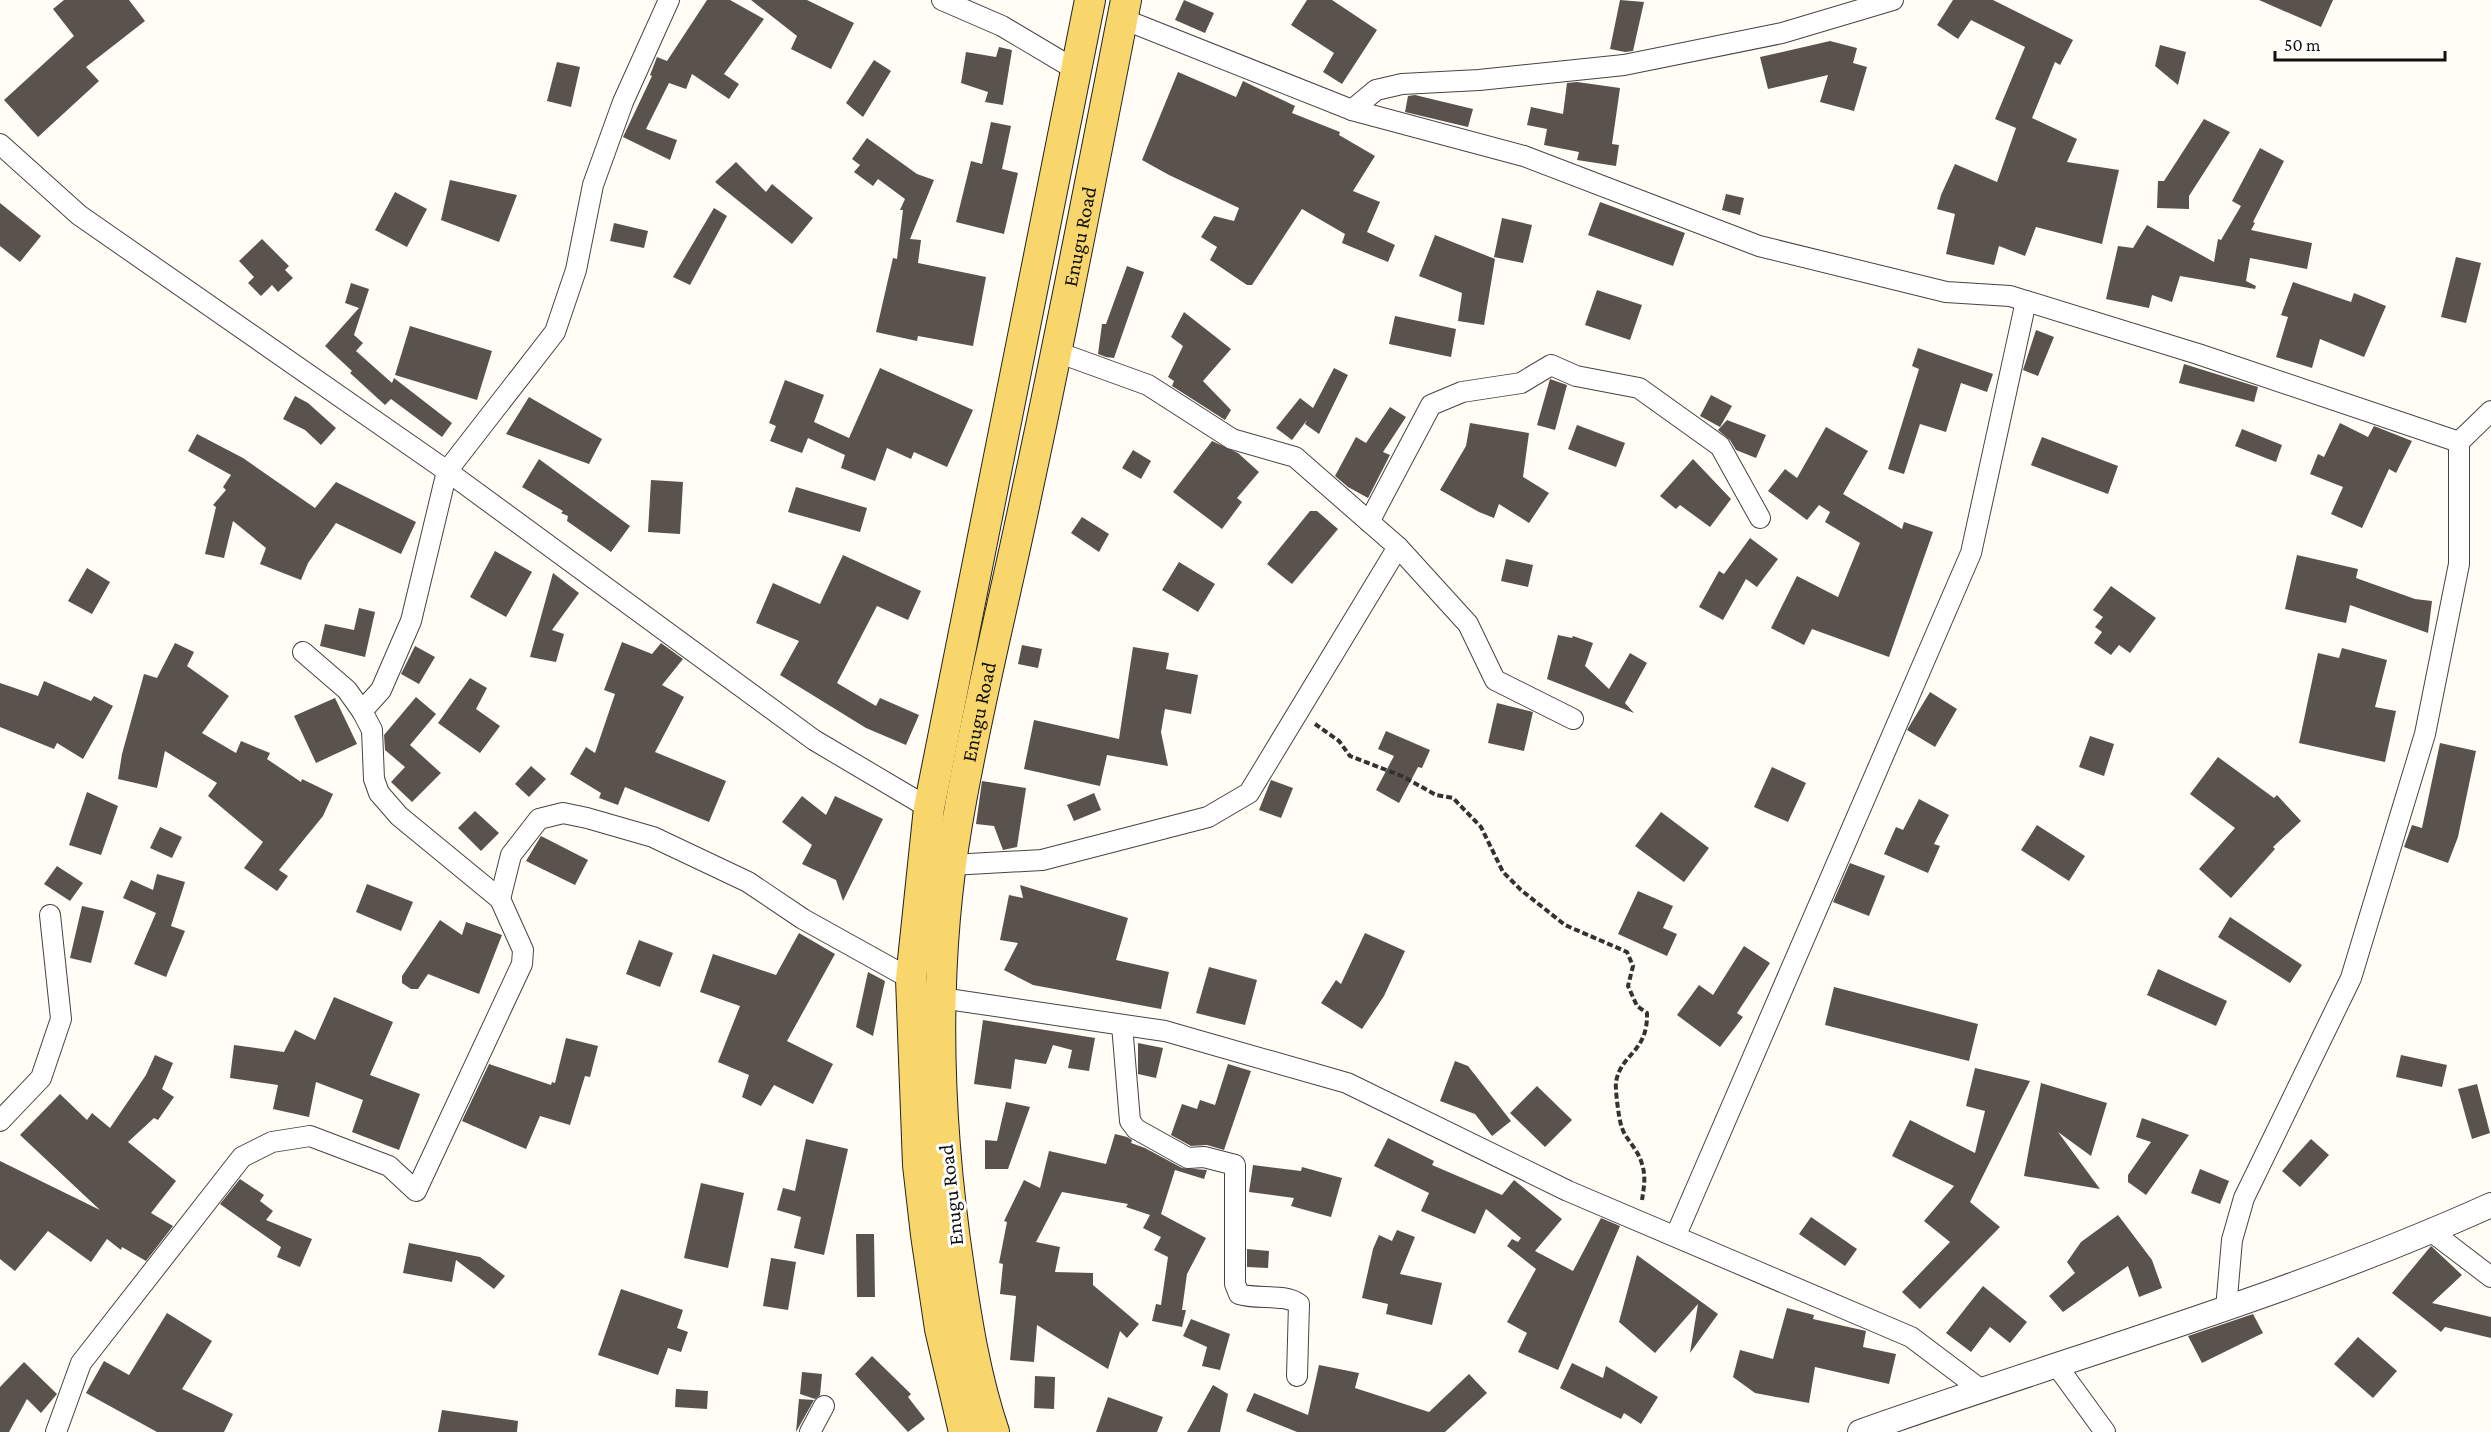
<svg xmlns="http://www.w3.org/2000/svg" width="2491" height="1432" font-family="'Crimson Pro',serif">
  <rect width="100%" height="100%" fill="#fffdf5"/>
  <g fill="#5a524d">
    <path d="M64,0H129L145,21L86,67L99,81L38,137L4,100L74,36L53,9Z"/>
    <path d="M707,0H730L764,19L724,74L739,84L729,99L692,74L686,89L669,83L646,129L677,140L670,160L623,137L652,76L650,75L657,57L667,61Z"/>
    <path d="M751,0H807L854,23L831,69L791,49L797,36Z"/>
    <path d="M1184,0L1214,13L1205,33L1175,20Z"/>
    <path d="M1307,0H1332L1377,30L1342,84L1323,72L1334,53L1291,25Z"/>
    <path d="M1620,0L1644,2L1633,51L1625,52L1610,49Z"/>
    <path d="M1953,0H1993L2073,40L2060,65L2055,62L2032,118L2077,139L2067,162L2119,170L2102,244L2036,227L2025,256L1999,246L1994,265L1946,254L1955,214L1937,209L1941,195L1955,164L1997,182L2016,128L1995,119L2025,47L1971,20L1958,39L1937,25Z"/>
    <path d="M2259,0H2333L2321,27Z"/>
    <path d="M1830,41L1857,48L1853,63L1867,67L1854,111L1820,102L1828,75L1768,89L1760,57Z"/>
    <path d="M2160,45L2186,52L2178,85L2155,66Z"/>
    <path d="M999,47L1012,50L1003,105L985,102L988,92L961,83L966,52L996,57Z"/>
    <path d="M874,60L891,71L863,117L846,103Z"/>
    <path d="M557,62L580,67L571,107L547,101Z"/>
    <path d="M1178,72L1236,97L1243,81L1295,106L1292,113L1340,132L1339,135L1375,156L1353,191L1380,202L1367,232L1395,245L1388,262L1342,243L1345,234L1302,209L1252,285H1247L1210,260L1217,247L1201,237L1214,216L1234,221L1239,208L1169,175L1142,160Z"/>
    <path d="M1577,82L1620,88L1612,144L1619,145L1616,166L1577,160L1579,152L1544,145L1547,129L1527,125L1531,107L1563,114L1567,83Z"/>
    <path d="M1415,95L1473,109L1468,127L1405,112L1408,96Z"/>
    <path d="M2204,119L2230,132L2189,196V209L2157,208L2158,181H2164Z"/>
    <path d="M991,122L1011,126L1002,169L1018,173L1004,234L956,222L971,161L982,164Z"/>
    <path d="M867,138L917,174L934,180L910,239L921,240L918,263L986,277L973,346L918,336L917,341L876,332L893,258L897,259L903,210H900L905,199L878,179L873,186L854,172L860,165L852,159Z"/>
    <path d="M2260,148L2284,161L2253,222L2255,223L2251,230L2312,243L2307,269L2250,258L2246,281L2256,286L2255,289L2180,276L2172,302L2152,295L2149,308L2106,299L2118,246L2133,248L2147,225L2214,262L2218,239L2221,240L2241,206L2232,201Z"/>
    <path d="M736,162L766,192L772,184L813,218L792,244L715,182Z"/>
    <path d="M450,180L517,195L499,242L441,220Z"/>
    <path d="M395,192L427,209L407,247L375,230Z"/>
    <path d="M1726,194L1744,198L1740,215L1722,210Z"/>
    <path d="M1600,202L1685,233L1673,266L1588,235Z"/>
    <path d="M0,203L41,236L20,262L0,246Z"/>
    <path d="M714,208L727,216L690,285L673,277Z"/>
    <path d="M1502,218L1532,225L1523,263L1494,257Z"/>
    <path d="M614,223L648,231L644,248L610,241Z"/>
    <path d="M1435,235L1495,259L1484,325L1458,321L1462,293L1419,276Z"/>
    <path d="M262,239L289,266L285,270L293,278L278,292L272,285L261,296L248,283L254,277L239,261Z"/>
    <path d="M2456,257L2481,263L2466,323L2441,317Z"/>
    <path d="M1127,266L1144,272L1114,358L1106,357L1098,354L1102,324H1106Z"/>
    <path d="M2293,282L2351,302L2354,293L2386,306L2364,357L2320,339L2312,368L2276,357L2288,317L2281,315Z"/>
    <path d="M351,283L369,289L354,335L363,343L356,351L392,383L394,378L452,423L442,437L391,399L385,405L350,373L352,371L325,346L359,308L345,303Z"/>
    <path d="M1597,290L1642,305L1630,340L1585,325Z"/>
    <path d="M1184,312L1231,349L1203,381L1231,410L1225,420L1172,386L1174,381L1168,377L1183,346L1171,337Z"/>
    <path d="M1395,316L1456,329L1451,357L1389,344Z"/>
    <path d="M410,326L492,351L477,400L395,375Z"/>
    <path d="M2036,330L2054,337L2038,376L2023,370Z"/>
    <path d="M1918,348L1993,374L1987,392L1961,383L1946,432L1920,424L1904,474L1888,469L1919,369L1912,366Z"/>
    <path d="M2184,364L2258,387L2254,402L2179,383Z"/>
    <path d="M880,368L973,410L947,467L914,452L911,459L887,448L875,481L841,468L845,455L808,438L802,453L770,441L776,426L769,423L785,380L824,395L814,422L849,438Z"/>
    <path d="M1334,368L1348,375L1319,434L1305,424L1307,420L1292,440L1276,428L1300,398L1313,408Z"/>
    <path d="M1550,379L1567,385L1555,430L1537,425Z"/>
    <path d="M1711,395L1732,406L1720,427L1700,416Z"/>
    <path d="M295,396L308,403L336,428L321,445L305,430L283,419Z"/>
    <path d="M529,397L602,439L589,464L506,434Z"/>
    <path d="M1390,407L1406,417L1383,452L1390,455L1368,498L1348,487L1335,476L1356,437L1366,443Z"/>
    <path d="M1727,420L1766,435L1756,458L1736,450L1730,440L1718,430Z"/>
    <path d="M1470,423L1529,433L1523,477L1549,493L1529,523L1499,504L1494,518L1479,512L1440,490L1466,446Z"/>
    <path d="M2340,423L2368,437L2374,426L2412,441L2396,473L2389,469L2362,528L2331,514L2343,487L2310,474L2318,454L2324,457Z"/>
    <path d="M1577,425L1625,443L1616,467L1568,449Z"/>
    <path d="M1826,427L1868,451L1843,494L1902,529L1904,522L1933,532L1889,657L1812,629L1804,645L1771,628L1797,576L1838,597L1860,543L1825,522L1830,512L1819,505L1807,520L1768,491L1785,469L1797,478Z"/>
    <path d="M2242,429L2282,445L2276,462L2235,446Z"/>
    <path d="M197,434L243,458L315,508L336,482L416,522L401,554L336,523L308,563L301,580L260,564L266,548L233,521L224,558L205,554L216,507L213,505L226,490L223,487L231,475L188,451Z"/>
    <path d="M2042,437L2118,466L2108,494L2031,465Z"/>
    <path d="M1212,441L1238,453L1259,472L1237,498L1242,502L1222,529L1173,492Z"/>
    <path d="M1133,450L1151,461L1141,479L1122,468Z"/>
    <path d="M539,459L630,526L611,552L567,521L568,516L561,513L563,511L522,487Z"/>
    <path d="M1693,459L1731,499L1710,527L1680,505L1676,509L1660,496Z"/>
    <path d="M651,480L683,482L680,534L648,532Z"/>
    <path d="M796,487L867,508L860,532L788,512Z"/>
    <path d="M1310,511H1317L1338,529L1292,584L1267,564Z"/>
    <path d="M1082,517L1109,534L1099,552L1071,533Z"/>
    <path d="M1750,538L1778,559L1757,587L1746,579L1723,620L1699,607L1719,571L1724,574Z"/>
    <path d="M495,551L532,572L506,617L470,597Z"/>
    <path d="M843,555L921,591L908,620L877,606L837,683L876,706L880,698L919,715L906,745L866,728L780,675L799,641L756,623L773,583L820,604Z"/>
    <path d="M2297,555L2358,569L2356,578L2415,599L2432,601L2428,633L2350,605L2346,623L2285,609Z"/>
    <path d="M1506,559L1533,565L1528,587L1501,581Z"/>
    <path d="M1179,562L1215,584L1198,612L1162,590Z"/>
    <path d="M87,568L110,582L92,614L68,601Z"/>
    <path d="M553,573L579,593L552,630L564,634L556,662L530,657Z"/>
    <path d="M2111,586L2156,618L2130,653L2119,645L2111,655L2094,643L2102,632L2095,627L2103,617L2093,610Z"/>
    <path d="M359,608L375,612L365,657L320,646L325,624L354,630Z"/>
    <path d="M1558,635L1572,638L1573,636L1593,643L1585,666L1609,689L1630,653L1647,663L1625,703L1634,713L1547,679Z"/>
    <path d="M622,642L652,654L661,643L683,659L662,685L684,697L655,752L726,781L709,822L625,787L618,805L599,798L601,793L570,774L586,747L595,753L615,694L604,690Z"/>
    <path d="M175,643L194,652L187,666L229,696L202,733L236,753L241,741L270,753L267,759L301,782L302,779L333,794L323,816L279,870L288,876L277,891L244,868L263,842L208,796L217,783L165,751L157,788L118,779L122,754L144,674L157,678Z"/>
    <path d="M1022,645L1042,649L1038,668L1018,664Z"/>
    <path d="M415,646L435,657L419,684L401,674Z"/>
    <path d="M1133,647L1169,653L1166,669L1198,675L1191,714L1165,709L1161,732L1168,766L1107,755L1100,786L1024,769L1034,720L1119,739Z"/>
    <path d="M2342,648L2387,660L2375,707L2396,711L2385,762L2299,743L2318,653L2339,658Z"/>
    <path d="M470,678L487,688L476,709L500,726L480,753L438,723Z"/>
    <path d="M44,681L91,701L94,696L113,706L83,759L57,743L54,749L0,727V683L38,696Z"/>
    <path d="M1930,692L1957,709L1935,747L1907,730Z"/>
    <path d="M416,697L436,714L410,745L441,773L412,802L391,782L405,767L385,750L384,735Z"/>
    <path d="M335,698L357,744L316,763L294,716Z"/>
    <path d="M1497,703L1533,712L1524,751L1488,743Z"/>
    <path d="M1386,731L1430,750L1422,768L1418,767L1399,803L1376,790L1394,756L1378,749Z"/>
    <path d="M2090,736L2114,744L2104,776L2079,767Z"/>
    <path d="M2440,743L2476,751L2458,837L2448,863L2404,847L2412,825L2422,828Z"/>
    <path d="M2218,757L2274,798L2277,795L2301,821L2273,847L2275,849L2231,898L2199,869L2235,828L2190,794Z"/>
    <path d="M531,766L546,779L529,797L515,784Z"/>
    <path d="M1772,767L1806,783L1788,822L1754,807Z"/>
    <path d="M1271,780L1293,788L1281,818L1259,810Z"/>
    <path d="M982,781L1026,788L1017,847L1003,850L994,826L976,824Z"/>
    <path d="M87,792L118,806L101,855L69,845Z"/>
    <path d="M1094,793L1101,810L1074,821L1067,805Z"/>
    <path d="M802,796L826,815L835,796L883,819L843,901L836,880L802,864L812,845L782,822Z"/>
    <path d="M1919,799L1949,815L1934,844L1940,846L1928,873L1884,854L1896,827L1903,830Z"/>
    <path d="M475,811L499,833L481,851L458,828Z"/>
    <path d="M1661,812L1709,848L1684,882L1635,846Z"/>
    <path d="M2037,825L2085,856L2069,881L2021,850Z"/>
    <path d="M160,827L182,837L172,858L150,848Z"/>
    <path d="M541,836L588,860L575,885L526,861Z"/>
    <path d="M1850,863L1885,876L1869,916L1833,902Z"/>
    <path d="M57,866L83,883L70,901L44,884Z"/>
    <path d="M157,874L185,882L171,926L185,931L166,977L134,964L156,913L123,898L131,880L153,890Z"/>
    <path d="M367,884L413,902L401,931L356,912Z"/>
    <path d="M1020,885L1128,918L1116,960L1169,972L1161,1009L1033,985L1004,970L1018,943L1000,940L1009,895L1023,898Z"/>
    <path d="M1638,891L1673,906L1663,928L1677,934L1667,956L1618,934Z"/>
    <path d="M82,906L104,911L91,963L70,958Z"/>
    <path d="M2230,917L2302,965L2290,983L2218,937Z"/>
    <path d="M440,920L462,935L466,922L502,935L479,994L428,974L418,989H411L402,983V976Z"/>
    <path d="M799,933L835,954L787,1041L833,1064L813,1104L774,1085L761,1106L742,1097L749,1075L718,1062L740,1006L700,992L713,954L776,975Z"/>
    <path d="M1365,933L1405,951L1384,996L1362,1029L1321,1003L1336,980L1341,984Z"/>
    <path d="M639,940L673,953L660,987L626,974Z"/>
    <path d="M1744,946L1770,963L1737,1013L1743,1017L1720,1047L1677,1015L1699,985L1713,995Z"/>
    <path d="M1209,967L1257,980L1245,1025L1196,1013Z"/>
    <path d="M2158,969L2227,1001L2216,1026L2147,995Z"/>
    <path d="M868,972L885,981L873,1036L856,1027Z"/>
    <path d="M1834,987L1978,1024L1969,1061L1825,1025Z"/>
    <path d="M334,997L393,1022L370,1075L420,1094L399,1150L352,1132L363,1100L316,1082L309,1117L273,1109L278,1085L230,1078L234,1045L284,1052L295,1030L315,1040Z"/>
    <path d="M983,1020L1095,1038L1089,1071L1068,1068L1072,1050L1053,1045L1046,1064L1015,1059L1011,1089L974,1084Z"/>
    <path d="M566,1038L598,1046L590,1077L585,1076L570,1125L540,1116L526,1149L462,1121L489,1064L551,1085L552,1082L555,1083Z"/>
    <path d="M1138,1043L1163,1048L1156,1078L1138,1074Z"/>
    <path d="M155,1055L173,1063L162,1089L174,1097L158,1120L154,1118L128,1142L176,1181L151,1213L173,1226L146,1261L122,1247L121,1250L107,1239L91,1262L48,1231L15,1271L0,1259V1161L100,1210L20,1135L60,1094L87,1120L92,1113L110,1128L146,1075Z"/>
    <path d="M2401,1055L2447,1065L2442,1087L2396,1077Z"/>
    <path d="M1455,1061L1468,1066L1511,1121L1492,1136L1475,1114L1440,1101Z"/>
    <path d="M1228,1064L1251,1071L1224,1150L1207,1145L1191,1146L1171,1135L1182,1104L1197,1109L1200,1100L1215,1105Z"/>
    <path d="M1975,1068L2030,1081L1970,1202L2000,1227L1920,1309L1902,1292L1950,1242L1924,1221L1954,1186L1892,1156L1910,1120L1975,1153L1985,1111L1966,1106Z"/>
    <path d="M2041,1083L2107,1103L2091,1156L2058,1132L2100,1189L2024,1176Z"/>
    <path d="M2477,1084L2490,1133L2472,1139L2458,1089Z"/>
    <path d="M1537,1086L1572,1120L1545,1147L1510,1113Z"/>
    <path d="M1006,1102L1030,1107L1008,1169H985V1140L997,1141Z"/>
    <path d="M2142,1118L2189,1135L2146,1195L2128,1182V1175L2151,1142L2136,1137Z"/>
    <path d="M1115,1134L1127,1137L1132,1140L1131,1143L1145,1148L1182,1168L1207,1170L1204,1179L1175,1170L1161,1214L1206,1238L1187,1274L1182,1310H1186L1182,1327L1152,1321L1156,1304L1161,1305L1168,1257L1154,1250L1161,1237L1143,1228L1150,1215L1126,1207L1128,1204L1062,1192L1036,1242L1060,1247L1055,1272L1093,1273V1285L1139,1324L1127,1338L1120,1331L1108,1369L1037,1325L1034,1362L1010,1360L1016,1296L1000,1294L1003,1264L999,1263L1007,1222L1004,1221L1024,1180L1040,1188L1049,1151L1106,1164Z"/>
    <path d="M1388,1138L1434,1161L1432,1165L1502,1195L1514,1180L1562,1219L1535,1251L1573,1271L1601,1218L1620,1226L1558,1370L1518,1352L1527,1333L1507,1322L1536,1269L1507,1246L1512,1239L1518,1242L1521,1238L1486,1209L1475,1234L1421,1211L1429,1193L1374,1166Z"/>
    <path d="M806,1139L848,1149L824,1255L794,1248L801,1217L777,1210L783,1188L795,1191Z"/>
    <path d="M2311,1139L2329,1155L2300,1187L2282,1171Z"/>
    <path d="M1253,1165L1301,1171L1302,1167L1342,1178L1331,1217L1291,1206L1294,1198L1249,1192Z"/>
    <path d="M2200,1169L2229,1181L2220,1204L2191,1193Z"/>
    <path d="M240,1179L264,1195L260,1201L273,1211L266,1220L312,1239L300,1267L277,1257L281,1247L220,1204Z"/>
    <path d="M701,1183L744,1193L728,1268L684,1258Z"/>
    <path d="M2118,1215L2152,1260L2162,1288L2139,1297L2128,1266L2063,1312L2049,1296L2075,1273L2067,1262L2081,1242Z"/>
    <path d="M1811,1217L1857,1249L1845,1266L1799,1234Z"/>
    <path d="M1397,1230L1415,1237L1400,1274L1442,1283L1432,1325L1386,1314L1388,1304L1362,1298L1373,1249L1379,1235L1392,1241Z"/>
    <path d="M856,1234H874L875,1297H857Z"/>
    <path d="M409,1243L480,1257L505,1276L494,1289L456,1260L452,1282L403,1273Z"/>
    <path d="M2431,1246L2462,1275L2432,1303L2491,1317V1338L2445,1327L2441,1332L2392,1293Z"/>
    <path d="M1247,1249L1269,1251L1268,1268L1247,1267Z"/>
    <path d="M1637,1255L1718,1314L1690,1353L1698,1304L1655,1353L1619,1322Z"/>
    <path d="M771,1258L796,1262L788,1310L763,1306Z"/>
    <path d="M1983,1286L2027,1322L2010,1343L1990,1327L1971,1352L1946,1333Z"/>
    <path d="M621,1289L683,1310L677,1328L688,1332L681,1352L668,1348L658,1375L598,1355Z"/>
    <path d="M1787,1308L1814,1315L1813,1319L1866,1331L1863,1347L1896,1354L1889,1384L1815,1367L1809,1403L1755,1393L1733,1377L1740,1350L1773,1359Z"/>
    <path d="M167,1313L212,1341L182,1389L233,1414L224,1432H157L86,1393L104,1361L129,1375Z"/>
    <path d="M2253,1314L2263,1333L2202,1363L2188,1336Z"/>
    <path d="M1191,1319L1230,1334L1220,1370L1202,1366L1207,1347L1183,1336Z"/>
    <path d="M2358,1337L2397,1371L2373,1398L2334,1364Z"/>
    <path d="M872,1356L911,1394L908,1397L925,1419L908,1432L855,1374Z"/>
    <path d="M24,1362L57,1394L41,1413L27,1399L9,1432H0V1387Z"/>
    <path d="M1572,1363L1603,1378L1606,1366L1658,1397L1641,1424L1624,1413L1621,1419L1560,1388Z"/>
    <path d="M1319,1365L1359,1373L1355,1388L1429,1412L1469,1374L1487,1393L1445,1432H1297L1246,1411L1254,1393L1308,1415Z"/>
    <path d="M802,1372L822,1374L820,1395L815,1399L800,1394Z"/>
    <path d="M1035,1376L1055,1377L1054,1409L1034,1408Z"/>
    <path d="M1213,1385L1228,1394L1220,1432H1187Z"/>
    <path d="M676,1389L708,1391L707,1409L675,1407Z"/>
    <path d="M1108,1397L1163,1417L1157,1432H1096Z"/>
    <path d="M799,1399L814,1400L796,1432Z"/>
    <path d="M442,1410L518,1421L517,1432H438Z"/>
  </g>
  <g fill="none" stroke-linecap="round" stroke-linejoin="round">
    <defs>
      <g id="minor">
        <path d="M942,0L1002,26L1076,70"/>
        <path d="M1123,19L1352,110L1524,156L1759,246L1946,292L2010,296L2198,354L2459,442"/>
        <path d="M1352,110L1376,90L1402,84L1479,80L1624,65L1782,33L1893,0"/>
        <path d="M0,144L79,215L447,471L814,740L929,808"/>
        <path d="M1369,522L1431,405L1462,392L1521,383L1551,365L1576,376L1639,388L1720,446L1760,518"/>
        <path d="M1398,547L1468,624L1495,680L1573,719"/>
        <path d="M362,711L381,690L411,621L447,471L555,332L576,270L593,185L623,102L669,0"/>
        <path d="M951,865L1042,860L1208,817L1249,793L1398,547L1295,457L1232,439L1148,385L1057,352"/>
        <path d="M500,899L511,855L539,819L563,813L587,818L653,837L748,882L803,919L911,979"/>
        <path d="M941,998L1165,1031L1347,1083L1568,1191L1911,1337L1980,1389"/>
        <path d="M1122,1025L1130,1121L1136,1129L1188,1158L1204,1157L1235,1165V1284L1239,1294C1257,1300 1284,1293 1299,1304L1297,1376"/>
        <path d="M0,1121L41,1078L61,1019L50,915"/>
        <path d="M2432,1232L2491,1277"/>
        <path d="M1676,1235L1971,553L2026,301"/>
        <path d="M2226,1309L2232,1240L2244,1198L2351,978L2425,734L2459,564V442L2491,411"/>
        <path d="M2057,1366L2105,1432"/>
        <path d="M56,1432L81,1363L242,1157L272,1142L310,1136L389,1166L416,1191L522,964L523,950L500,899L399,816L379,793L374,779L372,730L362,711L347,690L303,652"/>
        <path d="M810,1432L824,1406"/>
      </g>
      <path id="tertiary" d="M1860,1432C2070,1357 2287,1297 2491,1205"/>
      <g id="primary">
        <path d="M964,1432L940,1329L926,1235L918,1165L911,979L929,808L1090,0"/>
        <path id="s1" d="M994,1432C976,1379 967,1323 959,1268C937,1122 932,970 957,824C976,711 1005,599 1028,487C1063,325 1094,163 1126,0"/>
      </g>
    </defs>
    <use href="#minor" stroke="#444" stroke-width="22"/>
    <use href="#tertiary" stroke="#444" stroke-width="26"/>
    <use href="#primary" stroke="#222" stroke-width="32"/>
    <path stroke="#333" stroke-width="4" stroke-dasharray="6 3" stroke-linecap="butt" d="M1315,724L1339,741L1350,756L1402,776L1436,795L1453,798L1481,827L1503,872L1521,890L1565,925L1627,952L1633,966L1628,986L1637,1006L1647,1013C1648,1053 1621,1053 1616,1082C1615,1089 1619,1121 1622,1128C1626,1140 1638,1149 1642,1164C1646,1176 1644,1187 1642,1200"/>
    <use href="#minor" stroke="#fff" stroke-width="20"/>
    <use href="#tertiary" stroke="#fff" stroke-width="24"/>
    <use href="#primary" stroke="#f9d66b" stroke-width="30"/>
  </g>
  <g text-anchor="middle" stroke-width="6" stroke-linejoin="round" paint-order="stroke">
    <g font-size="21" fill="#111" stroke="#fff">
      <text dy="7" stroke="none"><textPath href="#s1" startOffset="1214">Enugu Road</textPath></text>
      <text dy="7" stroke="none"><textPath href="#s1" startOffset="728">Enugu Road</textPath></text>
      <text transform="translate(951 1195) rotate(-96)" y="7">Enugu Road</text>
    </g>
  </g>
  <path d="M2275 51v9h170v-9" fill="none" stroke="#111111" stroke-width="3"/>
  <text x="2284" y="51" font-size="18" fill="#111111" stroke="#ffffff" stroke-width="4.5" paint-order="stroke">50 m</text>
</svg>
